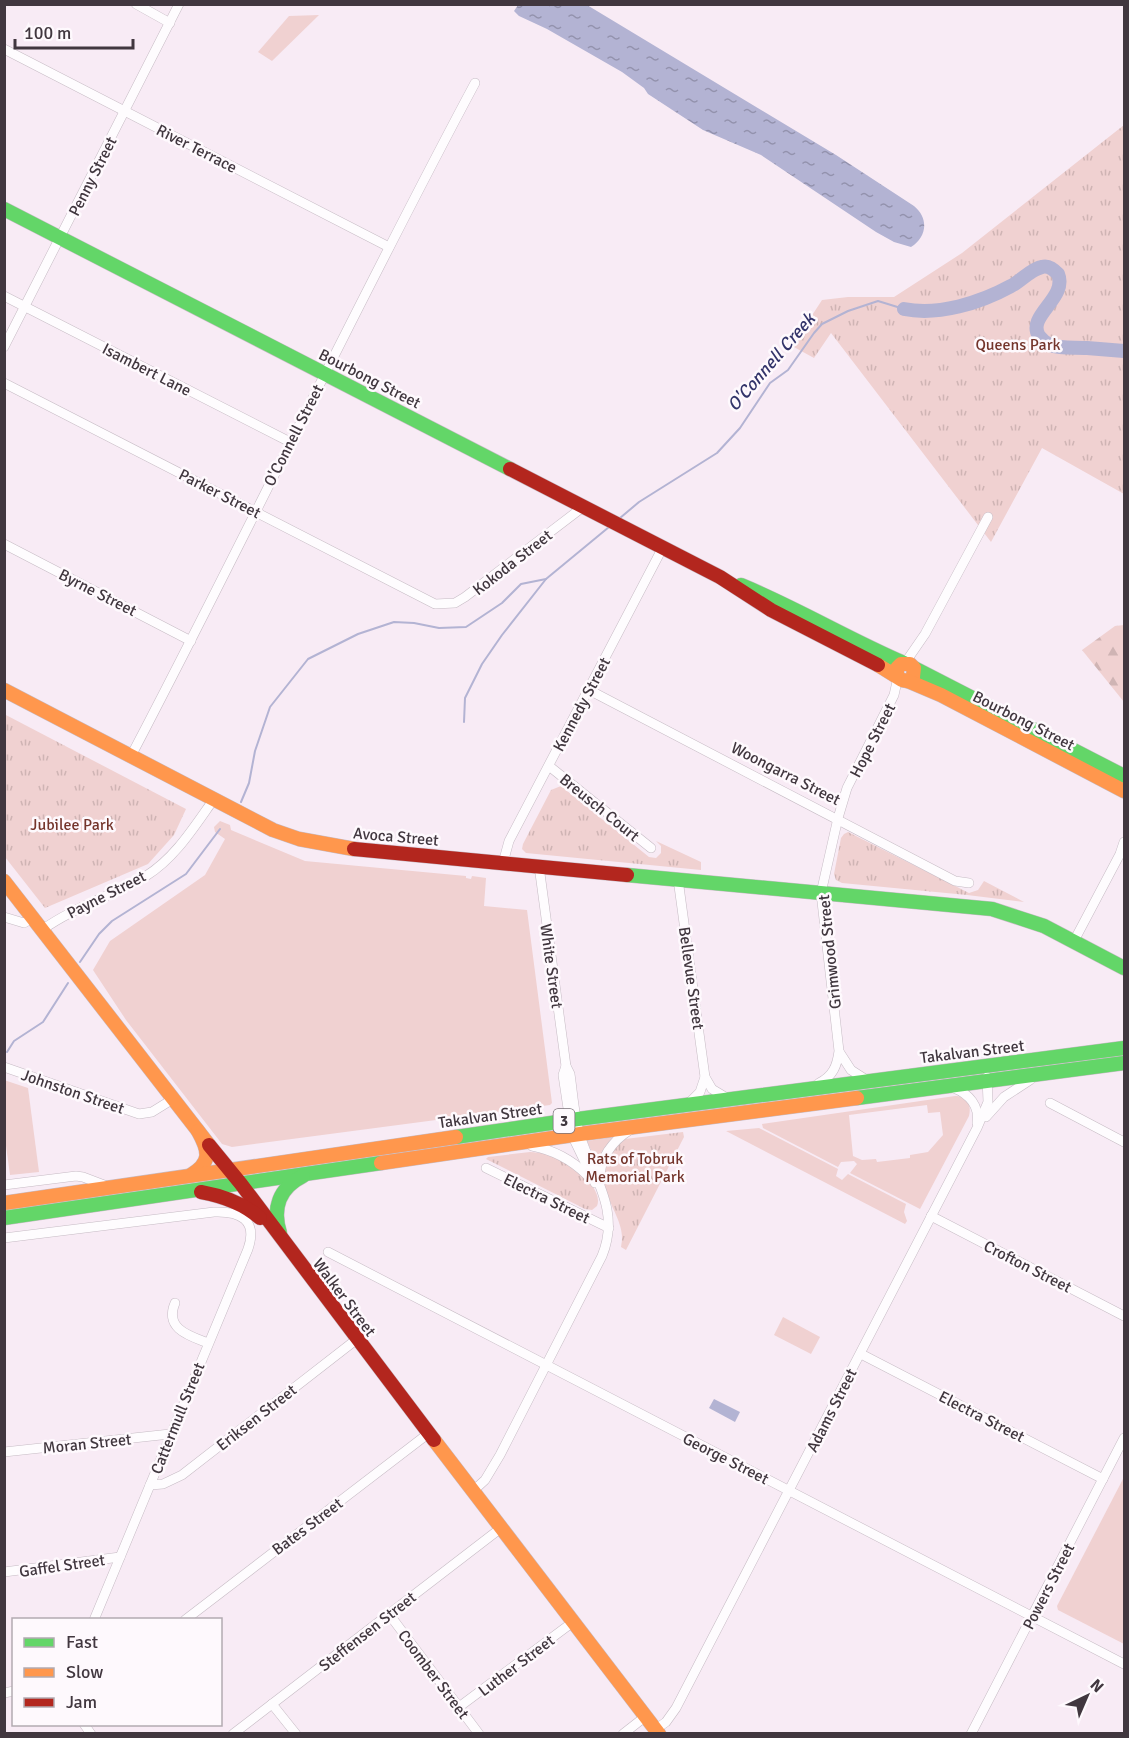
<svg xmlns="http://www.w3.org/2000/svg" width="1129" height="1738" font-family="Signika,sans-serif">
  <defs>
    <pattern id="forest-firs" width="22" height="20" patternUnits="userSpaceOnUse" patternTransform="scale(1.5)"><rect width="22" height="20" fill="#f0d1d1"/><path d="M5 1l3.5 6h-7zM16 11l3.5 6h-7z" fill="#cfb4b4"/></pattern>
    <pattern id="park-tufts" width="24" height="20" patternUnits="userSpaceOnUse" patternTransform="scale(1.5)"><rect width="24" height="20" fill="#f0d1d1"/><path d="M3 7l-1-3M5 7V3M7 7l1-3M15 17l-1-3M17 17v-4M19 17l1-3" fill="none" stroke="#cfb4b4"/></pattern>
    <pattern id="water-ripples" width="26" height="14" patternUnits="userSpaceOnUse" patternTransform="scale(1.5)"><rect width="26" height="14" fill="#b3b3d3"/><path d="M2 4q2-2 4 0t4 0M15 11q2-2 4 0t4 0" fill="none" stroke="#9392ad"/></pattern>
  </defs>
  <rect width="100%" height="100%" fill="#f8ebf5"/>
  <g fill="#f0d1d1" fill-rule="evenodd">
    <path d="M319,15L272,61L258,52L289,16Z"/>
    <path d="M220,821L230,825L231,830L305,861L466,876V878L471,879L472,876L486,878L484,906L527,910L552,1103L550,1105L232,1147L222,1144L126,1020L93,970L110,941L205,875L225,839L215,832L214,827Z"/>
    <path d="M4,1080L28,1088L39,1172L10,1175L4,1131Z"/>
    <path d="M955,1096C967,1096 972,1105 969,1116L920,1209L850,1173L857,1164L854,1161L841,1162L838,1167L763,1128L762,1124ZM927,1105L928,1113L940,1112L943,1135L928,1152L910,1155V1158L877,1162L876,1159L862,1160L853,1156L849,1115Z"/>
    <path d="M759,1128L838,1169L836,1176L842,1180L848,1174L906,1204L904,1212L907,1221L905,1224L726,1131Z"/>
    <path d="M613,1137L605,1148L598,1166L587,1141Z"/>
    <path d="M783,1317L820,1337L811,1354L774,1335Z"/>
    <path d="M1124,1477V1644L1058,1610L1057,1606Z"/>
  </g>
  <path fill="url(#forest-firs)" d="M1124,625V702L1082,650L1115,626Z"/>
  <g fill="url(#park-tufts)">
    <path d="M1124,125V494L1042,448L991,542L831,333L814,358L792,346L822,300L848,297H894L962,253Z"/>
    <path d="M4,714L186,809L174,835L148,864L45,908L5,857Z"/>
    <path d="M561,786L649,857L656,858L661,853V846L656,841L701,862V870L526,853L522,849L523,844L551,790Z"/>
    <path d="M848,832L969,893L978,890L984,881L1024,902L967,895L842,883L836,880L834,874L841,838L844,834Z"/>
    <path d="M683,1132L684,1137L626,1250L621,1247C630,1216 586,1188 612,1153C616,1147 619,1142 625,1139Z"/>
    <path d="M530,1152C540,1153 549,1153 558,1158C573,1164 604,1189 597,1206L592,1210L585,1209L486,1159L488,1157Z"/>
  </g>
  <g fill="url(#water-ripples)">
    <path d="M518,5H587L836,155L914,206C929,218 927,237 911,247L894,242L876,232L761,155L703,130L648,94L644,88L622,72L547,29L519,16L514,11Z"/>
    <path d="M714,1399L740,1412L735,1422L709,1408Z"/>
  </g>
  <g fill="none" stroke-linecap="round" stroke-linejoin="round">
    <g stroke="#b3b3d3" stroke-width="2">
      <path d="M620,518L639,502L717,453L740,428L770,383L788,370L814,333L822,324L848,311L878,301L904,309"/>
      <path d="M464,722L465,698L482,664L502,635L546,579"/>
      <path d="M241,802L249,783L255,751L270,707L308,659L358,634L394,622L414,623L439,628L466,627L502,603L521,584L546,579L609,527"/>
      <path d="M80,962L99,934L112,921L186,874L220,829"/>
      <path d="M7,1052L14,1041L43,1022L68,983"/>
    </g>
    <path stroke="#b3b3d3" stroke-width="14" d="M904,309C938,316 980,303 1011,286C1021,281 1031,269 1042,267C1049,265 1054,270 1058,274C1068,298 1026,316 1039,336C1042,340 1046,343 1050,345C1062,349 1075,347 1087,348C1100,349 1112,350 1124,351"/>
    <defs>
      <g id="street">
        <path d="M136,4L170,23"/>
        <path d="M4,49L389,247"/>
        <path d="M4,296L290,442"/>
        <path d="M4,347L179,4"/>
        <path d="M4,383L435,604L455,603L465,597L583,507"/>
        <path d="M4,544L191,641"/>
        <path d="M905,663L925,634L988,517"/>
        <path d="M589,690L955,881L969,883"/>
        <path d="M131,756C248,533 356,305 475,83"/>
        <path d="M549,766L651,848"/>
        <path d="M503,863L509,841L663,547"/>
        <path d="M678,879L705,1077L712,1089L727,1098"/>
        <path d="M4,917L24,923L33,918"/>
        <path d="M42,930C74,907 112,896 146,876C175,858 194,827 214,799"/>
        <path d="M1074,941L1120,854L1124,842"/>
        <path d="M840,1053L851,1070L865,1079"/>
        <path d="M566,1066L563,1075L572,1135L595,1183"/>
        <path d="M4,1067L139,1114L152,1112L173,1099"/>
        <path d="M819,1083C833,1076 837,1066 839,1051L821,893L838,818L847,788L894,695L898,677"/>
        <path d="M954,1088C969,1094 980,1106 977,1123"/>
        <path d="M690,1102L700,1092L705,1077"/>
        <path d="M1050,1103L1124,1142"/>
        <path d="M986,1117L1004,1097L1030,1080"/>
        <path d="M532,1146C553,1150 572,1160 587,1175"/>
        <path d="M486,1168L609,1228"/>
        <path d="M600,1180C599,1159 612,1141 630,1130"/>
        <path d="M4,1185L76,1176L83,1177L104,1185"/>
        <path d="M931,1216L1124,1316"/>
        <path d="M4,1238L214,1212C240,1211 258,1220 248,1249L94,1620"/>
        <path d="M328,1252L1124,1664"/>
        <path d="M175,1303C164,1329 190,1336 208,1343"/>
        <path d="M861,1354L1103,1479"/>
        <path d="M4,1452L170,1434"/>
        <path d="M150,1485L163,1484L182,1475L357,1339"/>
        <path d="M473,1491L485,1480L500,1455L602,1256C621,1210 593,1177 580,1135C574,1116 573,1094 570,1074L566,1066L539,866"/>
        <path d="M4,1572L120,1557"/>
        <path d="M389,1614L479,1734"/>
        <path d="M185,1620L429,1433"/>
        <path d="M4,1693L14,1691"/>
        <path d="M272,1704L296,1734"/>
        <path d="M459,1707L573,1622"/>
        <path d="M84,1724L91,1734"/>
        <path d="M656,1729L666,1722L676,1708L977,1128L988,1102L987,1077"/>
        <path d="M233,1734L501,1528"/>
        <path d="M623,1734L646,1716"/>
        <path d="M971,1734L1124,1438"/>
      </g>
      <g id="fast">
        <path d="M4,209L510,469"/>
        <path d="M741,585C797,608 848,639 904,663"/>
        <path d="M914,668L1124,776"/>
        <path d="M627,875L992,909L1044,926L1124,968"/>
        <path d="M857,1098L1124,1063"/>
        <path d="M456,1137L578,1119L1124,1048"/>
        <path d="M4,1218L381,1163"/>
        <path d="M280,1233C272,1208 279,1188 303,1176"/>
      </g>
      <g id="slow">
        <path d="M878,665L902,680L908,681L913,677L914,668L910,664H901L897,668V676"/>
        <path d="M908,681L941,695L1124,791"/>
        <path d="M4,690L273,830L299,839L354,849"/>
        <path d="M4,881L209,1145"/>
        <path d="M381,1163L580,1134L857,1098"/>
        <path d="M191,1175C212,1162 209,1151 198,1131"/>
        <path d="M4,1203L456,1137"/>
        <path d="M434,1440L659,1734"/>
      </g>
      <g id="jam">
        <path d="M510,469L720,577L771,610L878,665"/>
        <path d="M354,849L627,875"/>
        <path d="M209,1145L241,1184L434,1440"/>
        <path d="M201,1192C223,1196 243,1203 260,1218"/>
      </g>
    </defs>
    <use href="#street" stroke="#c6bbc4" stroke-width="10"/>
    <use href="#fast" stroke="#c6bbc4" stroke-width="15"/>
    <use href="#slow" stroke="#c6bbc4" stroke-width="15"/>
    <use href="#jam" stroke="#c6bbc4" stroke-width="15"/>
    <use href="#street" stroke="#fefcfe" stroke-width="9"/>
    <use href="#fast" stroke="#63d668" stroke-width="14"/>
    <use href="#slow" stroke="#ff974d" stroke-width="14"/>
    <use href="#jam" stroke="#b3261e" stroke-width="14"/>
  </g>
  <g text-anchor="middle" stroke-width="5" stroke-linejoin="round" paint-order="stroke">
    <rect fill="#fef9fd" stroke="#7a7178" stroke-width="1.5" x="553.5" y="1109" width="21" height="24" rx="4.5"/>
    <g font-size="15" font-weight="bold" fill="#41373f">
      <text x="564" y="1126">3</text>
    </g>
    <g font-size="16" fill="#41373f" stroke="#fef9fd">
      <text transform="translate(197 148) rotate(27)" y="6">River Terrace</text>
      <text transform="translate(92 176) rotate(-63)" y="6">Penny Street</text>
      <text transform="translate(147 369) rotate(27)" y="6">Isambert Lane</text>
      <text transform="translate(370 378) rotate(27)" y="6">Bourbong Street</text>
      <text transform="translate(293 435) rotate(-63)" y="6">O'Connell Street</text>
      <text transform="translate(220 493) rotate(27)" y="6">Parker Street</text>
      <text transform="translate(512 562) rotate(-38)" y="6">Kokoda Street</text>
      <text transform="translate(98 592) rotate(27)" y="6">Byrne Street</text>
      <text transform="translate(581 704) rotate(-62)" y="6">Kennedy Street</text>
      <text transform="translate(1024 720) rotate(27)" y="6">Bourbong Street</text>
      <text transform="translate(872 740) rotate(-63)" y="6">Hope Street</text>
      <text transform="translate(786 773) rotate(27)" y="6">Woongarra Street</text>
      <text transform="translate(600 807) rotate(39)" y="6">Breusch Court</text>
      <text transform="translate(396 836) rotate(5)" y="6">Avoca Street</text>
      <text transform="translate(106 894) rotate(-27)" y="6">Payne Street</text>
      <text transform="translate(829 952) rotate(-96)" y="6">Grimwood Street</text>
      <text transform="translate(552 966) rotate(82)" y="6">White Street</text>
      <text transform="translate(692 978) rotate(82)" y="6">Bellevue Street</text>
      <text transform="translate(972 1051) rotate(-7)" y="6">Takalvan Street</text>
      <text transform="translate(73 1091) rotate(19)" y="6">Johnston Street</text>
      <text transform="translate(490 1115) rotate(-8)" y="6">Takalvan Street</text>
      <text transform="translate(547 1198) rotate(26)" y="6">Electra Street</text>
      <text transform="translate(1028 1266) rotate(27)" y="6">Crofton Street</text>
      <text transform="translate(345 1297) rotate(53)" y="6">Walker Street</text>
      <text transform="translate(831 1410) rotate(-63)" y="6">Adams Street</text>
      <text transform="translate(982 1416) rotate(27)" y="6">Electra Street</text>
      <text transform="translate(256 1417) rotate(-38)" y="6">Eriksen Street</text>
      <text transform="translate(177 1418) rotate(-68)" y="6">Cattermull Street</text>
      <text transform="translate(87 1443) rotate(-6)" y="6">Moran Street</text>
      <text transform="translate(726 1458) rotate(27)" y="6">George Street</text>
      <text transform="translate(307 1526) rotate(-37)" y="6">Bates Street</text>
      <text transform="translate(62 1565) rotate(-8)" y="6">Gaffel Street</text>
      <text transform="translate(1048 1586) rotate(-63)" y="6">Powers Street</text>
      <text transform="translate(367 1631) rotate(-38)" y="6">Steffensen Street</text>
      <text transform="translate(516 1665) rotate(-37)" y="6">Luther Street</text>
      <text transform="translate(434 1674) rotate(53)" y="6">Coomber Street</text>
    </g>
    <g font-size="16" fill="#74352c" stroke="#fef9fd">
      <text x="1018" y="350">Queens Park</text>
      <text x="72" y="830">Jubilee Park</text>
      <text x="635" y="1164">Rats of Tobruk<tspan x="635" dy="18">Memorial Park</tspan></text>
    </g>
    <g font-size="18" font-style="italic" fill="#33346a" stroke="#fef9fd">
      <text transform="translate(771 362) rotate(-49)" y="6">O'Connell Creek</text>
    </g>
  </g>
  <rect width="1129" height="1738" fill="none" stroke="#41373f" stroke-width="12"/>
  <rect x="12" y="1618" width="210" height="108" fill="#fef9fd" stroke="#b2abb1" stroke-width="1.5"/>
  <rect x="24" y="1638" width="30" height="9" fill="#63d668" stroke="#b2abb1" stroke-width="1.5"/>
  <text x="66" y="1648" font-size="18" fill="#41373f">Fast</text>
  <rect x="24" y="1668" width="30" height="9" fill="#ff974d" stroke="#b2abb1" stroke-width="1.5"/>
  <text x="66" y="1678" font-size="18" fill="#41373f">Slow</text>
  <rect x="24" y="1698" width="30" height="9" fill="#b3261e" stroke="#b2abb1" stroke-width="1.5"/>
  <text x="66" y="1708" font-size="18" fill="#41373f">Jam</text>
  <g transform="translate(1087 1696) rotate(44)" stroke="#fef9fd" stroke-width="4.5" paint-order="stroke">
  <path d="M0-4.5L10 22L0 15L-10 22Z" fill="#41373f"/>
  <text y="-9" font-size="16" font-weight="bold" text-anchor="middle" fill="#41373f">N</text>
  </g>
  <path d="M15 39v9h118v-9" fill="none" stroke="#41373f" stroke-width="3"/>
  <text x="24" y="39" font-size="18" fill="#41373f" stroke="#fef9fd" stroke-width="4.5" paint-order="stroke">100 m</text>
</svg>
